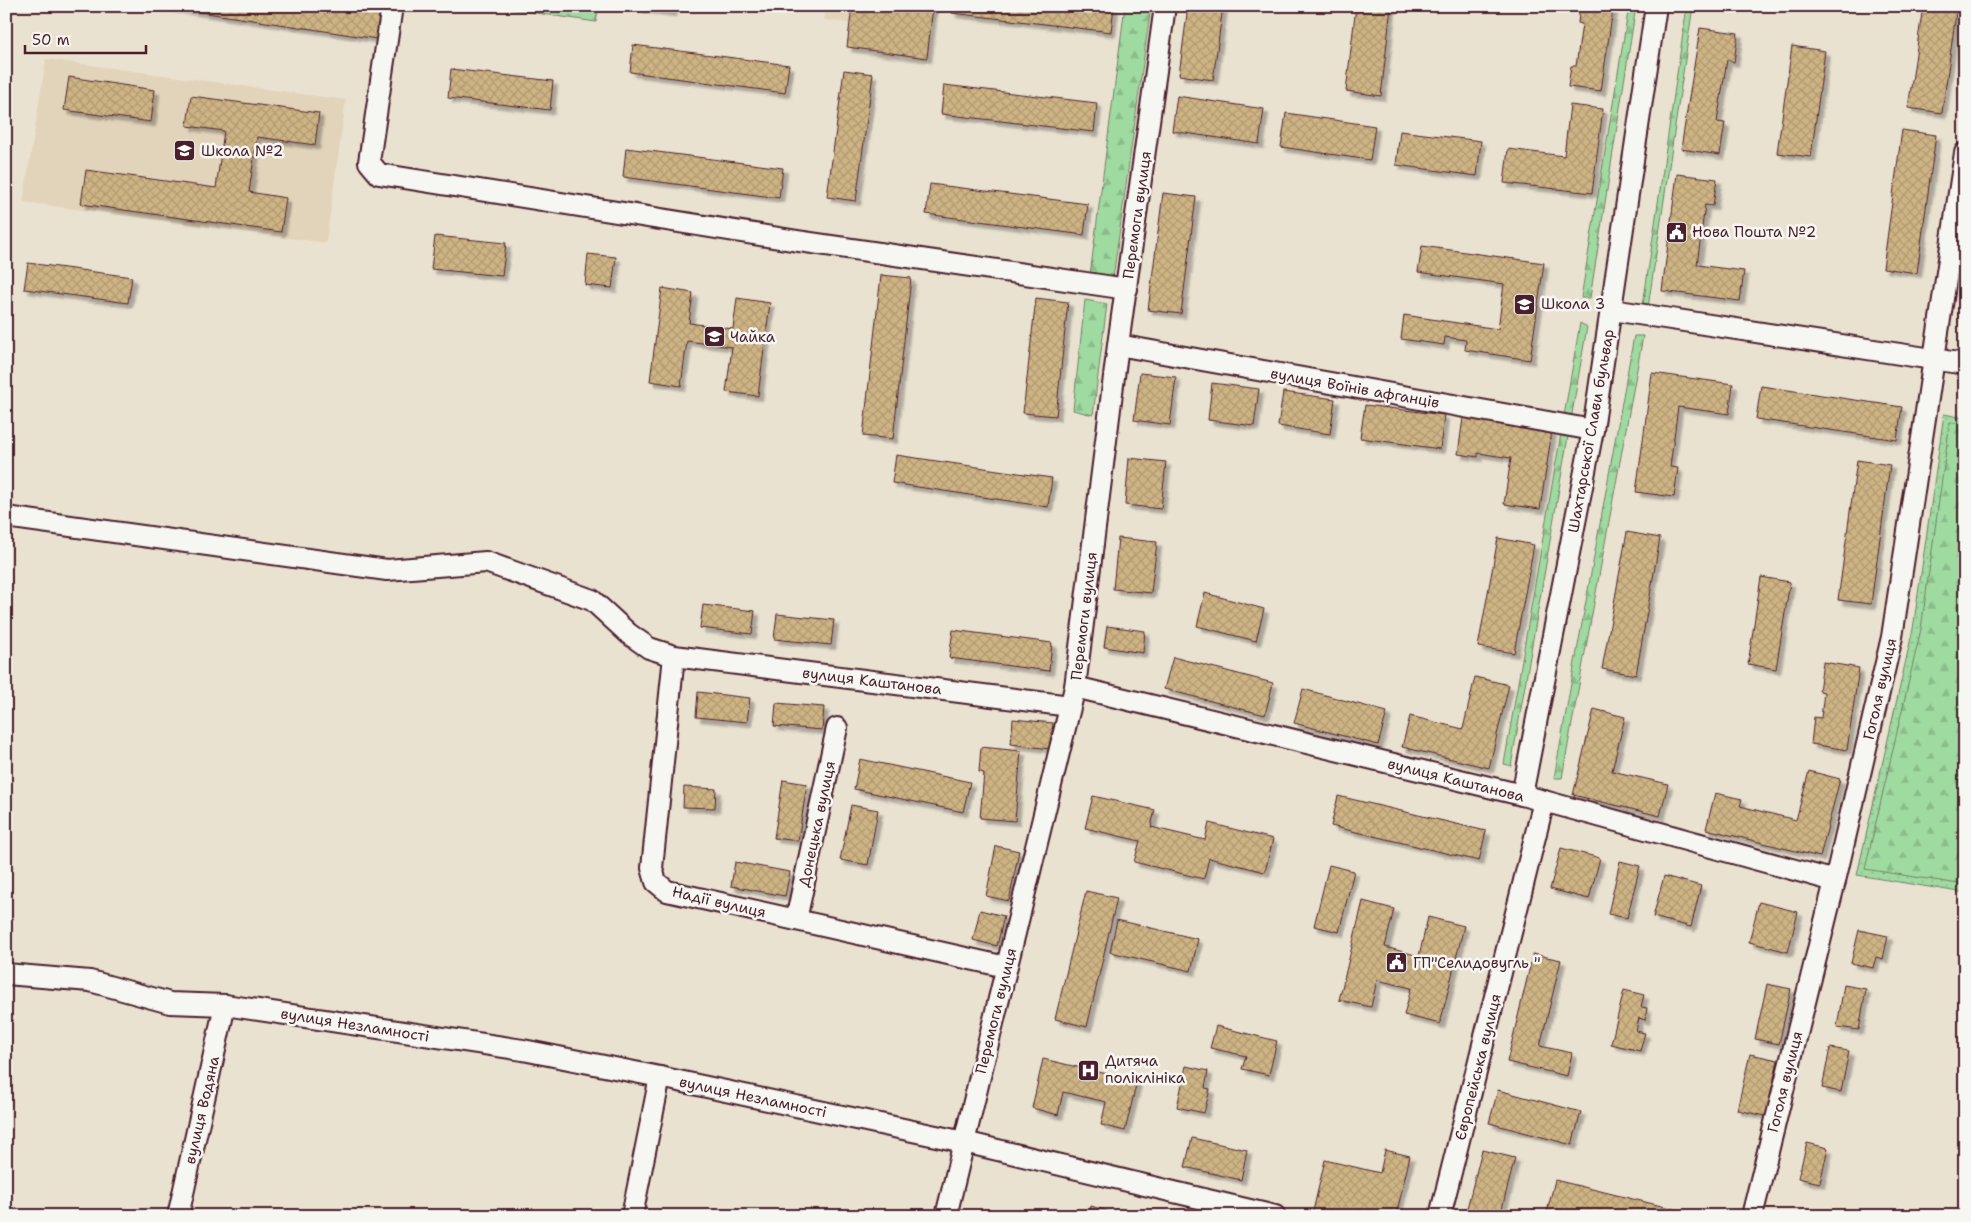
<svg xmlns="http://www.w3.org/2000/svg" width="1971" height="1222" font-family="'Shantell Sans',sans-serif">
  <defs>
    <pattern id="grass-dots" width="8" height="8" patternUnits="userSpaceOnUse" patternTransform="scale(1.25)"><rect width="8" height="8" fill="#9fdba1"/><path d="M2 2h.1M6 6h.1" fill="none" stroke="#8abc8b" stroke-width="1.8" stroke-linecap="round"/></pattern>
    <pattern id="forest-firs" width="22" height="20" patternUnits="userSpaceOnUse" patternTransform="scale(1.25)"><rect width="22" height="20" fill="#9fdba1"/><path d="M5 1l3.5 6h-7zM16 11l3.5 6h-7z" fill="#8abc8b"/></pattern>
    <pattern id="building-cross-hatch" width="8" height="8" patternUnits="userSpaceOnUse" patternTransform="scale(1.25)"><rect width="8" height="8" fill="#ceb484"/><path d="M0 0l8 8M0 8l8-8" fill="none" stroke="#b29a72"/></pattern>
    <filter id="shadow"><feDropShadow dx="4.5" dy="4.5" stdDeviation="1" flood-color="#0004"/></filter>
  </defs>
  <rect width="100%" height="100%" fill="#eae2d1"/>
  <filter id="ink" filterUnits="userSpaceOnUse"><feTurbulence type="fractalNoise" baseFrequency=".02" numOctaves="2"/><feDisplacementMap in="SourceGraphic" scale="10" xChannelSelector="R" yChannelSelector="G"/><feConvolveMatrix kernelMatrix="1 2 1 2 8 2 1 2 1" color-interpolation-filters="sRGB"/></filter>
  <g filter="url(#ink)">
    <g fill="#e2d4ba">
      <path d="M826,6H877L874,26L824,20Z"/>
      <path d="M46,59L346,100L326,243L23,202Z"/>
    </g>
    <path fill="url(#grass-dots)" stroke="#747d66" d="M1944,414L1965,418V893L1857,875L1913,629Z"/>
    <g fill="url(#forest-firs)" stroke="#747d66">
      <path d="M489,6H599L596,22Z"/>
      <path d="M1125,6H1151L1113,278L1090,275Z"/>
      <path d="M1629,6H1636L1590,298H1581Z"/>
      <path d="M1687,6H1693L1647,314L1642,312Z"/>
      <path d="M1085,300L1107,304L1093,415L1073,410Z"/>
      <path d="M1580,323L1587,327L1511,766L1504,764Z"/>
      <path d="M1634,336H1643L1562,778H1554Z"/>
      <path d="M1950,422L1965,425V885L1865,869L1921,629Z"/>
    </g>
    <g fill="url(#building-cross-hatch)" stroke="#4a1f2b" filter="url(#shadow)">
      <path d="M161,6H346L381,12L377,39Z"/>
      <path d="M639,6H673L672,12L639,8Z"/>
      <path d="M852,6L933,7L927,58L847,47Z"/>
      <path d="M952,6H1114L1111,32L952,13Z"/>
      <path d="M1188,6H1223L1213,80L1179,75Z"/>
      <path d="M1356,6L1391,7L1381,96L1346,91Z"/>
      <path d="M1580,6L1613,9L1601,91L1568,87L1571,66H1576L1582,24L1578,23Z"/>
      <path d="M1923,6H1957L1942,113L1908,108Z"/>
      <path d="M1700,28L1738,33L1734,62L1727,60L1717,122L1725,123L1720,155L1681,149Z"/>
      <path d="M633,45L789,65L785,93L630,72Z"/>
      <path d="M1792,46L1825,51L1811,157L1777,153Z"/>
      <path d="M451,69L553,81L550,110L448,98Z"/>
      <path d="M844,70L873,74L856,201L827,197Z"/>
      <path d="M69,77L155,90L151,122L64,110Z"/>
      <path d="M944,85L1097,103L1094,132L941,114Z"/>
      <path d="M191,96L319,113L315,145L257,137L249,192L286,198L281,232L81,204L86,170L216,188L224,131L187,126Z"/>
      <path d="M1177,96L1264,109L1259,144L1172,131Z"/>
      <path d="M1570,105L1603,109L1592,193L1504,183L1508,149L1564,156Z"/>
      <path d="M1286,113L1375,126L1370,160L1281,147Z"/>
      <path d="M1902,130L1936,135L1917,273L1883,268Z"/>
      <path d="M1400,131L1481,141L1477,176L1396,165Z"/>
      <path d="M626,148L783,168L779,198L623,177Z"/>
      <path d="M1677,174L1717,179L1713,206L1705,205L1697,265L1744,271L1740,301L1662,291Z"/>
      <path d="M930,184L1088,204L1084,235L926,214Z"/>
      <path d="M1163,193L1196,197L1181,314L1148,310Z"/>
      <path d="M435,236L506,243L502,276L431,269Z"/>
      <path d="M1422,246L1544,263L1530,360L1465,350L1466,340L1445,337L1444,345L1401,339L1404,315L1498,329L1504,284L1418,272Z"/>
      <path d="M588,254L616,257L612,288L585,285Z"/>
      <path d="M28,263L132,277L128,303L24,289Z"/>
      <path d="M881,275L911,278L893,439L863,436Z"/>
      <path d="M662,288L693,293L689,323L733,329L737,298L770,303L758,396L726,392L732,347L687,341L681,386L650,381Z"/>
      <path d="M1036,298L1068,302L1056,416L1023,413Z"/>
      <path d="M1140,373L1176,377L1170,425L1134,420Z"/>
      <path d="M1652,373L1733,384L1729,414L1678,407L1670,467L1678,468L1674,497L1636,492Z"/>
      <path d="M1212,383L1259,389L1254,426L1208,420Z"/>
      <path d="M1761,386L1902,407L1897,440L1756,419Z"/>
      <path d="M1283,392L1335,399L1330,434L1278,426Z"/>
      <path d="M1365,405L1444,415L1440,449L1360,438Z"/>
      <path d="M1463,418L1552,431L1540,509L1504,504L1511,458L1478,453V457L1458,454Z"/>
      <path d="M896,455L1052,478L1048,507L892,483Z"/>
      <path d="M1129,458L1166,462L1161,509L1125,505Z"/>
      <path d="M1857,460L1890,465L1871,604L1838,600Z"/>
      <path d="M1627,532L1660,538L1636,675L1602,669Z"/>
      <path d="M1118,538L1157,542L1151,593L1113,589Z"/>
      <path d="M1498,538L1534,545L1514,653L1478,647Z"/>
      <path d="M1761,577L1790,582L1776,669L1748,664Z"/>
      <path d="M1205,593L1264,609L1256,641L1197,626Z"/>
      <path d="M703,605L755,611L752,634L700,628Z"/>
      <path d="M777,614L834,620L831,645L774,639Z"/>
      <path d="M1107,626L1145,631L1143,653L1104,647Z"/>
      <path d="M953,630L1052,643L1049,671L949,658Z"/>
      <path d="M1173,657L1273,683L1265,715L1164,689Z"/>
      <path d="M1823,662L1859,668L1847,750L1811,744L1814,717L1821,718L1824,692L1819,691Z"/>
      <path d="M1475,677L1509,685L1489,768L1402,747L1410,716L1463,729Z"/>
      <path d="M1303,689L1387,712L1378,745L1294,723Z"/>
      <path d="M698,692L750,698L747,722L696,717Z"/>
      <path d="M776,703L824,707L822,730L774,726Z"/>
      <path d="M1594,709L1625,717L1612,771L1668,784L1660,816L1573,795Z"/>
      <path d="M1013,719L1053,723L1050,749L1011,744Z"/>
      <path d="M981,747L1021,751L1015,821L980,818L984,773L979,772Z"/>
      <path d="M860,759L970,782L963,812L854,789Z"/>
      <path d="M1809,771L1840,779L1820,857L1706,829L1715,793L1742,799L1740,806L1796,820Z"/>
      <path d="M783,780L807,784L798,841L774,838Z"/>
      <path d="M684,787L716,789L715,808L683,807Z"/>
      <path d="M1093,796L1155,810L1151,827L1205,840L1209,823L1273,839L1265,872L1209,858L1204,879L1134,862L1140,841L1085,828Z"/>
      <path d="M1338,796L1486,831L1479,861L1331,826Z"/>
      <path d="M851,805L878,810L868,865L840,860Z"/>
      <path d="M996,846L1019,851L1009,901L986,896Z"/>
      <path d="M1561,848L1600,858L1589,899L1550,889Z"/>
      <path d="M1620,861L1640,866L1627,918L1608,914Z"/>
      <path d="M735,862L790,872L785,896L731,886Z"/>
      <path d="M1329,865L1354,871L1339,932L1314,926Z"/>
      <path d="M1664,876L1701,886L1691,927L1653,917Z"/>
      <path d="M1086,891L1117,898L1087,1027L1055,1019Z"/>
      <path d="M1363,901L1394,909L1385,947L1419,956L1428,917L1464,926L1440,1024L1404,1015L1411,988L1377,980L1371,1007L1339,1000Z"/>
      <path d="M1759,902L1798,912L1788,952L1749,942Z"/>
      <path d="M980,910L1004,916L997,946L973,940Z"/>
      <path d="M1117,920L1198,939L1191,971L1110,952Z"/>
      <path d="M1859,930L1888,936L1883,959L1876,957L1873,968L1851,963Z"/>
      <path d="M1533,954L1561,960L1540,1046L1572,1053L1567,1076L1507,1062Z"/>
      <path d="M1767,984L1791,989L1779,1044L1755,1039Z"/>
      <path d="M1844,985L1866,989L1859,1030L1837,1027Z"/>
      <path d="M1624,990L1644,995L1641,1007L1647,1008L1645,1020L1639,1018L1636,1031L1645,1033L1640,1051L1611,1044Z"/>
      <path d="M1216,1026L1277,1041L1269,1075L1242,1069L1246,1056L1210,1048Z"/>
      <path d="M1830,1048L1849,1051L1841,1092L1822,1088Z"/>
      <path d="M1750,1054L1778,1060L1766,1116L1737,1110Z"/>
      <path d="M1043,1059L1137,1081L1125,1131L1101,1125L1106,1102L1063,1092L1058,1115L1032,1108Z"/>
      <path d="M1186,1066L1208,1071L1205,1088L1210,1089L1204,1113L1177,1107Z"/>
      <path d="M1498,1090L1581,1112L1572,1145L1489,1123Z"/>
      <path d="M1192,1138L1247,1150L1241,1180L1185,1167Z"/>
      <path d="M1807,1143L1828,1148L1820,1183L1798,1178Z"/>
      <path d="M1385,1150L1410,1156L1396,1216H1332L1313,1211L1325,1160L1380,1173Z"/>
      <path d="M1482,1150L1515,1158L1500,1216H1465Z"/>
      <path d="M1555,1180L1682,1211L1681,1216H1546Z"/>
      <path d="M1091,1206L1123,1216H1088Z"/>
    </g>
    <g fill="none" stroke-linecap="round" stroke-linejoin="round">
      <defs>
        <g id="minor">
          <path d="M392,6L369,162L379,174L798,241L1127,289"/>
          <path d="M1612,310L1965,364"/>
          <path d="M1118,345L1593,430"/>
          <path d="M6,517L387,570L486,562L592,600L629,634L649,648L674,656L1070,706"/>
          <path d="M674,656L652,868L656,882L667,891L1006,967"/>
          <path d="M1075,687L1522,795L1835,881"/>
          <path d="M1522,795L1593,430L1656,6"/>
          <path d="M796,920L837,728"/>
          <path d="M6,974L90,981L170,1003L225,1005L523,1050L660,1077L964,1142L1275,1216"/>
          <path d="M178,1216L225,1005"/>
          <path d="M632,1216L660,1077"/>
          <path d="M946,1216L1075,687L1118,345L1165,6"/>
          <path d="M1440,1216L1544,801"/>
          <path d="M1752,1216L1835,881L1892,637L1965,153"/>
        </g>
      </defs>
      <use href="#minor" stroke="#4a1f2b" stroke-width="24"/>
      <use href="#minor" stroke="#f6f6f2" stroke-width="20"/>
    </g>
  </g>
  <defs>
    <symbol id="school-square" viewBox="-11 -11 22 22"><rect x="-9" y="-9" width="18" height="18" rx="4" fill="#4a1f2b" stroke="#f6f6f2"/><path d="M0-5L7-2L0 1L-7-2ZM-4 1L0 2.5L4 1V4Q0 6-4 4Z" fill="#fff"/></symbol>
    <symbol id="civic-square" viewBox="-11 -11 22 22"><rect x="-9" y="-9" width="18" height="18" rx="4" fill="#4a1f2b" stroke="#f6f6f2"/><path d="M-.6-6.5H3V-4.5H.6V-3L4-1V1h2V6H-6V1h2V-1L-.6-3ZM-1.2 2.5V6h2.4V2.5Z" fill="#fff"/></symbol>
    <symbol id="hospital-square" viewBox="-11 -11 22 22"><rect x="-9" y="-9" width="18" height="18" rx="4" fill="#4a1f2b" stroke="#f6f6f2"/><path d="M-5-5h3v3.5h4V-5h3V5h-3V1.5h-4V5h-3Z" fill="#fff"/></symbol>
  </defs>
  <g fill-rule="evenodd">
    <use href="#school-square" x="172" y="138" width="25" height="25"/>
    <use href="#civic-square" x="1664" y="220" width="25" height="25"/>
    <use href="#school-square" x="1512" y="292" width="25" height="25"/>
    <use href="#school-square" x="702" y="324" width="25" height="25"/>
    <use href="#civic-square" x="1384" y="950" width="25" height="25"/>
    <use href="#hospital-square" x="1076" y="1058" width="25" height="25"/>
  </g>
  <g text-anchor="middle" stroke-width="5" stroke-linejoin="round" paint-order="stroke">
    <g font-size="15" fill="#4a1f2b" stroke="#f6f6f2" text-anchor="start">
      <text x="201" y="156">Школа №2</text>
      <text x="1692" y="237">Нова Пошта №2</text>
      <text x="1541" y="309">Школа 3</text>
      <text x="730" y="342">Чайка</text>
      <text x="1413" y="968">ГП"Селидовугль "</text>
      <text x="1105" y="1066">Дитяча<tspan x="1105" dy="17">поліклініка</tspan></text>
    </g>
    <g font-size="15" fill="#4a1f2b" stroke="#f6f6f2">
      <text transform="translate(1137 215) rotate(-82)" y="5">Перемоги вулиця</text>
      <text transform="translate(1355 388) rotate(10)" y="5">вулиця Воїнів афганців</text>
      <text transform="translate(1591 431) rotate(-80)" y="5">Шахтарської Слави бульвар</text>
      <text transform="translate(1084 616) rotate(-83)" y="5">Перемоги вулиця</text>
      <text transform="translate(872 681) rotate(7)" y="5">вулиця Каштанова</text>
      <text transform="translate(1880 689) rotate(-77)" y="5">Гоголя вулиця</text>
      <text transform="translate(1456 780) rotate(14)" y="5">вулиця Каштанова</text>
      <text transform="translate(817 824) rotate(-78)" y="5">Донецька вулиця</text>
      <text transform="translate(719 902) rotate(13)" y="5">Надії вулиця</text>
      <text transform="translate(996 1011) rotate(-76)" y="5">Перемоги вулиця</text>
      <text transform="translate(355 1025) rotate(9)" y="5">вулиця Незламності</text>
      <text transform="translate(1478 1067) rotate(-76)" y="5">Європейська вулиця</text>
      <text transform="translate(1785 1082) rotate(-76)" y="5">Гоголя вулиця</text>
      <text transform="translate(753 1097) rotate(12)" y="5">вулиця Незламності</text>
      <text transform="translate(202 1110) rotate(-77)" y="5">вулиця Водяна</text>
    </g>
  </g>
  <rect width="1971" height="1222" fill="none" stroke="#f6f6f2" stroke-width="25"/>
  <rect x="12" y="12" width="1946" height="1197" fill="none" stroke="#4a1f2b" stroke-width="2" filter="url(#ink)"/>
  <path d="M25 45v8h121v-8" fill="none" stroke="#4a1f2b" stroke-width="2.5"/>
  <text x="32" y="45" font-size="15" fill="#4a1f2b" stroke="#f6f6f2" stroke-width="4" paint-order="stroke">50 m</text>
</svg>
